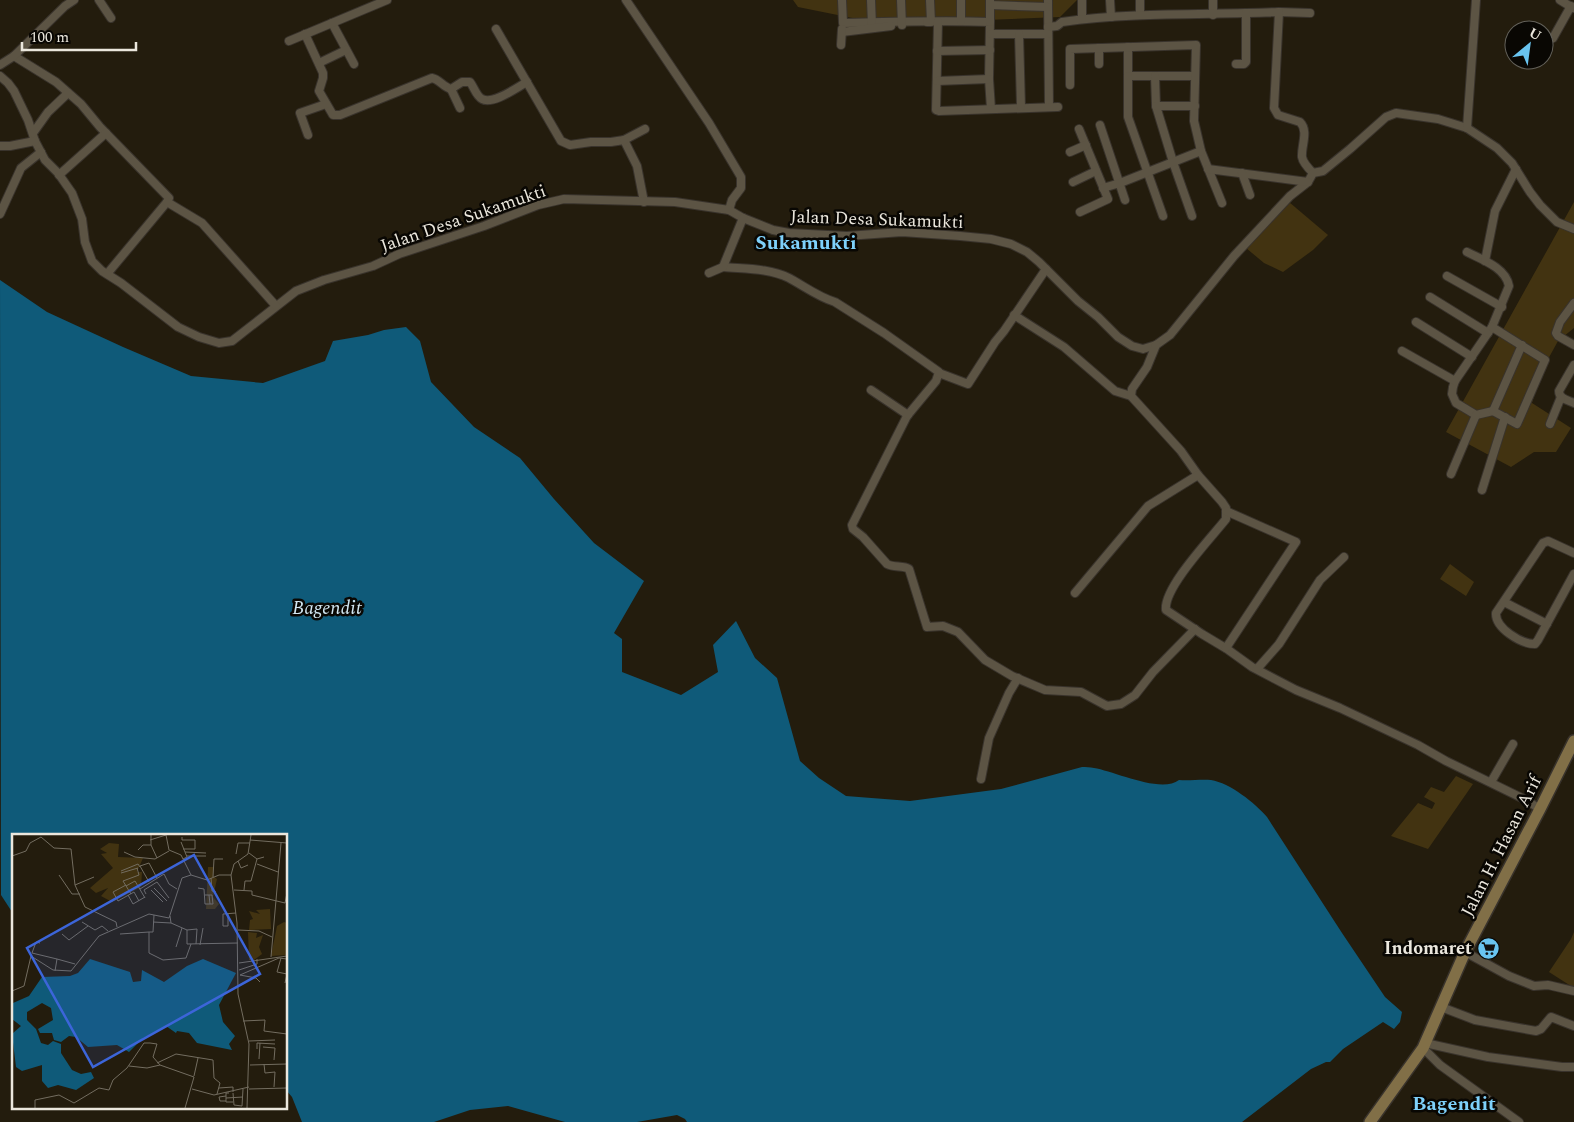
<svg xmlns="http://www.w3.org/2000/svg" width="1574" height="1122" font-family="Spectral,serif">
  <rect width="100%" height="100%" fill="#231c0d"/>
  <g fill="#423311">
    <path d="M793,0H1077L1060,17L961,21L945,24L897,27L798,7Z"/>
    <path d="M1289,202L1328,235L1313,250L1283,272L1264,263L1246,248Z"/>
    <path d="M1574,202V328L1558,341L1541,372L1532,403L1571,428L1556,452H1534L1511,467L1446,432Z"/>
    <path d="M1450,564L1474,582L1466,596L1440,579Z"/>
    <path d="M1456,776L1473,784L1428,849L1391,836L1418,803L1432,809L1435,803L1424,797L1431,787L1444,792Z"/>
    <path d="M1574,932V988L1549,972L1571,939Z"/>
  </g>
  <path fill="#0f5a79" d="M0,280L47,312L123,347L191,376L263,383L325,361L333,341L368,335L384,330L406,327L420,341L431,382L474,427L520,458L554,499L594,543L644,581L614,633L622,639V672L681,695L718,672L713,645L736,621L755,658L777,678L800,761L819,778L846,796L910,801L1001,789L1082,767C1086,767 1090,767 1094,768C1114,771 1161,794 1179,780C1189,781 1201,779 1211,780C1230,783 1255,803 1267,817L1342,933L1385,997L1402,1012L1400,1022L1394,1029L1383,1022L1343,1049L1330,1062H1326L1311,1069L1242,1122H687L685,1119L677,1115L637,1122H565L508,1106L470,1110L434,1122H302L292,1097L286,1090V836H14V915L1,895Z"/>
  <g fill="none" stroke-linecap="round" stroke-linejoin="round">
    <defs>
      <g id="minor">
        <path d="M99,0L111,18"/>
        <path d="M626,0L709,123L741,177V188L732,200L729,210"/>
        <path d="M842,0L843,23C892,22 941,20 990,22L989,79L991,109"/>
        <path d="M871,0L872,25"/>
        <path d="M901,0L902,25"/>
        <path d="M961,0V21"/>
        <path d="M1048,0L1049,107"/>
        <path d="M1082,0V19"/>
        <path d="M1110,0L1111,17"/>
        <path d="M1213,0V15"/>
        <path d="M1560,0L1573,8"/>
        <path d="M990,5L1048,7"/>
        <path d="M1279,12L1310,13"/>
        <path d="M1140,14V0"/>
        <path d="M927,22H931L930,0"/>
        <path d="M938,22L936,110L939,111L1058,107"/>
        <path d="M990,22V0"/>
        <path d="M332,23L354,64"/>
        <path d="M1048,27L1057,26L1062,22C1134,12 1206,15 1279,12L1274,108L1278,115L1300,122C1309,131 1301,146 1302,157C1303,163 1309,169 1313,173"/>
        <path d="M496,29L561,141L570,145L591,142H611L624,140L637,166L644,202"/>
        <path d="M842,32L891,26"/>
        <path d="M305,34L323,73V78L319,91L333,115H340L432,78C439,79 443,87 451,89L462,82H470C474,87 476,96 482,99C493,105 516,88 527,82"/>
        <path d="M991,34H1048"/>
        <path d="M1019,34L1021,107"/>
        <path d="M1553,38L1571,6"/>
        <path d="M289,41L387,0"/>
        <path d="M841,45L842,29"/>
        <path d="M1128,47V76H1195"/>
        <path d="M1099,48V64"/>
        <path d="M937,51L990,50"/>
        <path d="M14,56L56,82L81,104L100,127L169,198L167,202L107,274"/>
        <path d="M319,63L346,50"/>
        <path d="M1236,64H1244L1246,62V13"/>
        <path d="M0,65L14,56L65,6L74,0"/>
        <path d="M0,76L8,83L14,91L28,120L35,141L45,160L58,173L72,193L82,219L85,242L92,261L102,271L121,283L178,327L199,337L219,343L232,341L296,291L324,280L373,266L399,254L484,226L538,205L564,199L675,202L729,210L743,218L773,230L789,233L847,236L902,232L960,236L991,239L1011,244L1027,252L1039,262L1078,301L1098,317L1118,337L1132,346L1143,349L1156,345L1170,335L1234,256L1290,196L1308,182L1313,173L1323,171L1350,149L1386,117L1396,113L1438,119L1467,128L1497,148L1512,163L1530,192L1540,205L1557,222L1574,229"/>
        <path d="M1128,76V117L1163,216"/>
        <path d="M1155,76L1156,106L1173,162L1192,216"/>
        <path d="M937,81L989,79"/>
        <path d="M1070,85V49L1196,45L1194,121L1201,151L1222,203"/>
        <path d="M451,89L460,108"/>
        <path d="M1156,106H1195"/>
        <path d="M1100,125L1125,200"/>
        <path d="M1467,128L1476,0"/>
        <path d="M1079,129L1108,199L1080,212"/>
        <path d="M33,133L48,112L68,93"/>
        <path d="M308,135L300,113L326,104"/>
        <path d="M624,140L645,129"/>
        <path d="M0,146H10L35,141"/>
        <path d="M1070,152L1086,145"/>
        <path d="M1208,169L1308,182"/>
        <path d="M1242,173L1250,195"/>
        <path d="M59,175L106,133"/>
        <path d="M1073,182L1096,171"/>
        <path d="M1103,188L1120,183L1201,151"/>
        <path d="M167,202L202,223L276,306"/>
        <path d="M0,214L21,168L41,152"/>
        <path d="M1467,252C1483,260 1506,268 1509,286L1492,327L1455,381L1453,387L1452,394L1456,403L1476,415L1493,411"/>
        <path d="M1485,261L1495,211L1516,169"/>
        <path d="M723,267C745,269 769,268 789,278C804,286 818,297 835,302L884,333L939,372L936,381L907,416L852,525L853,529L863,537L887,564C894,568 903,565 909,569L927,627L943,626L958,632L985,660L1012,676L1045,690L1081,692L1107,706L1121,704L1135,695L1153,672L1195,629"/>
        <path d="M709,273L723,267L743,218"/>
        <path d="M1447,276L1502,307"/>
        <path d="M1430,297L1488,333"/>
        <path d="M1574,303L1560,322L1556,333L1558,336L1574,345"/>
        <path d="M1014,315L1064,347L1115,391L1131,396"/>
        <path d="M1416,322L1472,357"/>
        <path d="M1492,327L1545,360L1517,424L1493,411L1522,345"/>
        <path d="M1156,345L1147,367L1132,389L1131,396L1181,451L1198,475L1222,502L1226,508V519C1212,537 1163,588 1166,610L1202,634L1227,649L1252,667L1296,690L1340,708L1418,745L1446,761L1526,800L1540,809"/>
        <path d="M1402,351L1455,381"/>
        <path d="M1574,365L1559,391C1559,399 1568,400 1574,403"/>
        <path d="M939,373L968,384L995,342L1004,331L1046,269"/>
        <path d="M871,390L908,415"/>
        <path d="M1550,424L1561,397"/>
        <path d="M1451,474L1476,415"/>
        <path d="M1482,490L1505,417"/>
        <path d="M1574,553L1548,541L1543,543L1496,613C1495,628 1521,644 1535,644L1538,640L1574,574"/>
        <path d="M1075,593L1148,506L1198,475"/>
        <path d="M1504,602L1547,624"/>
        <path d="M1226,648L1296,542L1226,511"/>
        <path d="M1257,669L1279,644L1320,580L1344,557"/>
        <path d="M981,779L989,738L1009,693L1018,678"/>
        <path d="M1491,782L1513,744"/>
        <path d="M1465,952L1509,976L1534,986L1548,985L1574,991"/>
        <path d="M1441,1007L1475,1020L1536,1031L1541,1029L1551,1017L1574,1026"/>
        <path d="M1425,1043L1488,1057L1562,1067H1574"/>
        <path d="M1423,1048L1440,1065L1519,1122"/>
      </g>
      <path id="secondary" d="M1370,1122L1423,1048L1465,952L1540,809L1574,741"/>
    </defs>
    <use href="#minor" stroke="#39332c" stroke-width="10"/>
    <use href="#secondary" stroke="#39332c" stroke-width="14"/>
    <use href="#minor" stroke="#5c5444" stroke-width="8"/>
    <use href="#secondary" stroke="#816f47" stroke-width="11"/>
  </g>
  <defs>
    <symbol id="supermarket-disc" viewBox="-11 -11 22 22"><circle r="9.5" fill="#69c4f0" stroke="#090703"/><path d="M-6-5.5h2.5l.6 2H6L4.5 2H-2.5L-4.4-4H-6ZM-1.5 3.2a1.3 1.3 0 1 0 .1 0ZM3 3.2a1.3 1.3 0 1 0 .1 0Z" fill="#111"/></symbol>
  </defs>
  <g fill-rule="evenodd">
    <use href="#supermarket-disc" x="1476" y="936" width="25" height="25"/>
  </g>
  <g text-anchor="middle" stroke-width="5" stroke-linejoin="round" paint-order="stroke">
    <g font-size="18" fill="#ebe7dd" stroke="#090703">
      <text transform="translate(463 218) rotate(-19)" y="6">Jalan Desa Sukamukti</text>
      <text transform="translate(877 219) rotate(2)" y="6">Jalan Desa Sukamukti</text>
      <text transform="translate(1501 846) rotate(-63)" y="6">Jalan H. Hasan Arif</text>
    </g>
    <g font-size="18" font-weight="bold" fill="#ebe7dd" stroke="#090703" text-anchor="end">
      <text x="1472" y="954">Indomaret</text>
    </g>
    <g font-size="19" font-style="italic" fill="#d2e7f2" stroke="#090703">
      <text x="327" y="614">Bagendit</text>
    </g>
    <g font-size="20" font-weight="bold" fill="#7ed1fb" stroke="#090703">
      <text x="806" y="249">Sukamukti</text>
      <text x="1454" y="1110">Bagendit</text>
    </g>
  </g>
  <g transform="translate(12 834)">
    <rect width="275" height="275" fill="#231c0d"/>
    <path d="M97,9L107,10L106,23L131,24L125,38H130L129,53L100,68L89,62L96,54L84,59L78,54L101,34L89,20L95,19L88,15ZM196,33H201V42L205,45L201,63L207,70L203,75H194ZM258,75L259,95L237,96L238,86L241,85L237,77L248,80L244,76ZM272,88L275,89V121L259,122L265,92ZM236,98L245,99L244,104L251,101L247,113L250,120L242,126H237Z" fill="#423311"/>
    <path d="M78,125L118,138L121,148L129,147L130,136L152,148L175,132L191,125L224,139L207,171L211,188L223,202L217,210L220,216L185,209L177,199L165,197L164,199L154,192L131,204L117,218L105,211L76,213L64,203L57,202L49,208L42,206L40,199H28L26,195L41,186L39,174L30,169L15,178V186L24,195L29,209L36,211L41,207L49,210V219L60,236L69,240L79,238L82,244L64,256L46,251L36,254L30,247V231L10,237L4,233L0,200L9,192L0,185L1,169L17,162L30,143L58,142L66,139Z" fill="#0f5a79"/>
    <path fill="none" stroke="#736d60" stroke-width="1" d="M139,1V11L145,24M154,1L157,16L169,21L179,41M29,3L42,14L59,15L63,51L73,73L104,88L105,93M170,3V6H183V15H171M138,6L154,1M238,6L275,9M169,8L175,23L171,25M126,16L131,11H139M112,18L123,23L143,25L157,17M173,18L194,19M237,19L245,25L252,23M224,20L226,9H238M0,22L14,17L18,9L29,3M175,22H194M226,27L229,34L236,31M245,30L266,38M109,37L126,30L128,33M109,39L126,34M47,41L60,60H68M201,43L202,25H211M199,44L200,57L204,58M137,48L128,32L137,29L145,44M63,51L82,43M114,51L101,58L106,67L122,58L127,67M114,52L123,47L133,64M142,54L155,67M186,54L192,55L193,70H198M128,55L152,40L157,50L165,55M139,56L151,68M222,56L240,57V61L273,69L275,59M232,56L233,47H239L245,25M119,60L111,47L127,41L125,34M134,60L132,56L145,48L157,64M116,61L121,70L133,63M193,61H200L201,70H198L197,61M216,80V92H211V80L224,79M158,82L159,89L175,96V110L226,109M70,88L83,96L90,92L96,97M141,88L159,89M175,96L185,95L184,110M226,96L247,97L260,103M137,98H141L142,81M50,100L57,106L76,92M108,100L137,98V119L151,126L174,124L179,110M188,111L191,94M164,113L170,94M20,119L45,125L43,137M20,119L24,108L28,109M259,123L269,9M269,124L265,138L275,140L273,149M45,125L63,130M227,129L275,122M227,136L245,130V125M228,141L267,124L275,125M228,141L244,144L248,148M0,157L12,152L19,122L41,136L59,137L87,102L137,80L157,84L170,44L179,41L195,46L207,41H219M231,187L253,186L252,197L275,200M237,207L263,206M251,213L263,214L262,226M245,215V209L263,210M247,225L248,209M145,229L164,220L201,226L202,244L208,249L205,260M252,230L253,239L263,238L262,253M238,231L275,230M117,232L135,234L148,231M182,242L186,224M207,254L221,253V258M180,255L202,261L237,253M237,255L275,254M217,259H214V268H221M221,259L222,271L230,272L231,255M214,262L207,263L208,267H214M214,264L231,263M23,274V266L47,261L62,269L87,254L97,256L101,246L115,234L132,209H138L145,210L141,223L148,231L182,243L173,274M235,274L237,210L226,160L225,89L219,41L222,30L236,20L239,1"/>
    <path fill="#3c65d9" fill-opacity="0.15" stroke="#3c65d9" stroke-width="2.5" d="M182,21L248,140L81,233L15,114Z"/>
    <rect width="275" height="275" fill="none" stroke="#ebe7dd" stroke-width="2.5"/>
  </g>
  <g transform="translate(1529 45) rotate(29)"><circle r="24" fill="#090703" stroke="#63615a"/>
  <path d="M0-4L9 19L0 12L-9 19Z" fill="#69c4f0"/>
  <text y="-8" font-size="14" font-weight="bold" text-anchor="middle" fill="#ebe7dd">U</text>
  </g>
  <path d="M22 42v8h114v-8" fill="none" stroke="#ebe7dd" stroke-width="2.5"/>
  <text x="30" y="42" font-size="15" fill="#ebe7dd" stroke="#090703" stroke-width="4" paint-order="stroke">100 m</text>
</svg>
